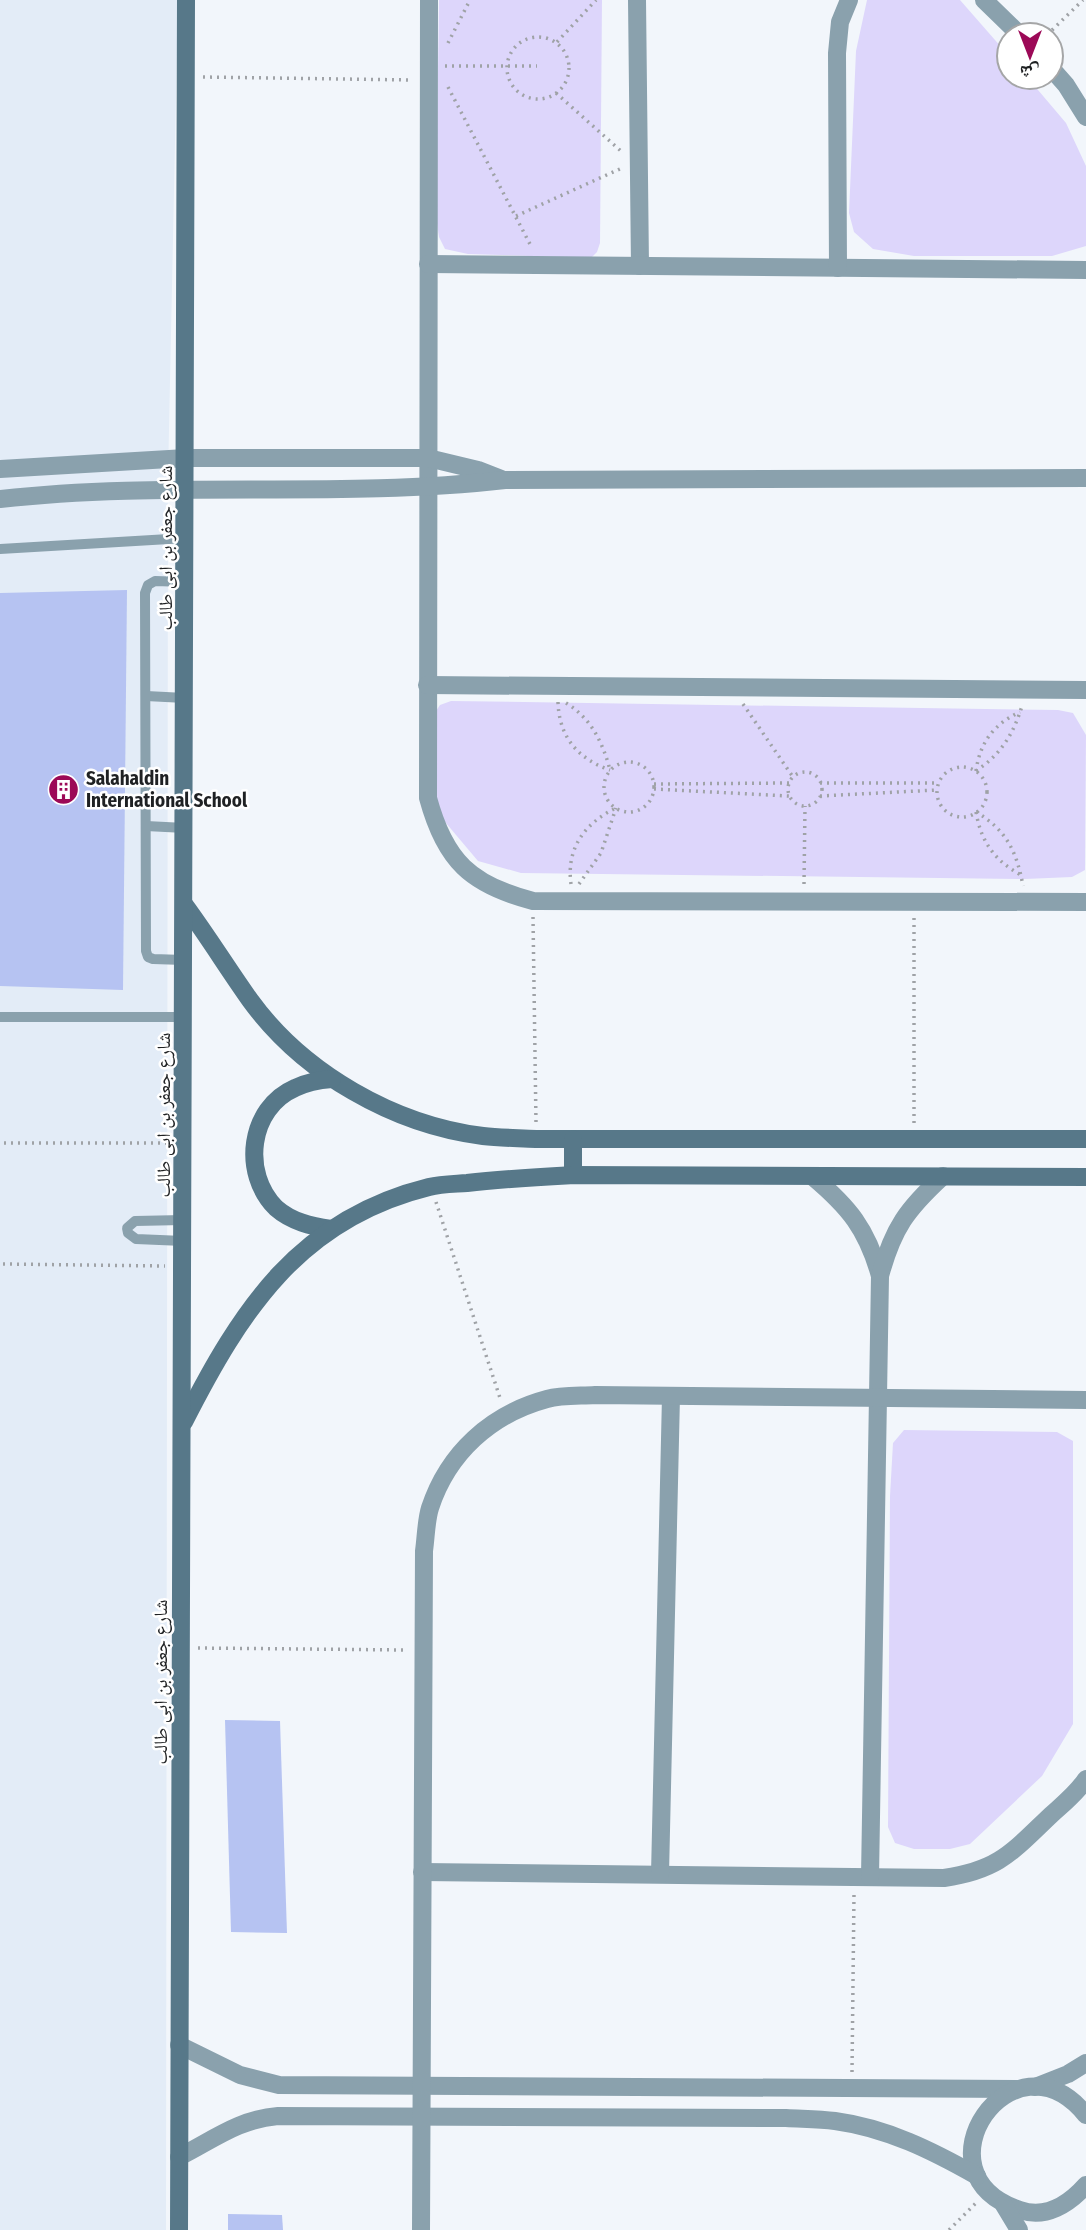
<svg xmlns="http://www.w3.org/2000/svg" width="1086" height="2230" font-family="'Fira Sans Condensed','Noto Naskh Arabic',sans-serif">
  <rect width="100%" height="100%" fill="#f2f6fb"/>
  <path fill="#e3ecf7" d="M0,0H178L168,477L166,2230H0Z"/>
  <g fill="#ddd6fb">
    <path d="M439,0H602L600,243L597,252L591,258L468,254L445,249L439,237L436,217Z"/>
    <path d="M867,0H960L1009,56V77H1027L1066,123L1086,166V246L1052,256H914L873,249L854,232L849,213L856,51Z"/>
    <path d="M451,701L1058,710L1073,713L1086,735L1085,870L1072,877L1025,879L521,873L478,861L440,816L432,780V717L440,705Z"/>
    <path d="M904,1430L1057,1432L1073,1441V1724L1042,1776L970,1844L950,1849H914L895,1843L888,1827L890,1496L893,1443Z"/>
  </g>
  <g fill="#b6c3f2">
    <path d="M127,590L123,990L0,986V593Z"/>
    <path d="M225,1720L280,1721L287,1933L231,1932Z"/>
    <path d="M228,2214L282,2215L283,2230H228Z"/>
  </g>
  <g fill="none" stroke-linecap="round" stroke-linejoin="round">
    <g stroke="#9fa2a6" stroke-width="3.5" stroke-dasharray="2 5" stroke-linecap="butt">
      <path d="M1047,35L1083,0"/>
      <circle cx="538" cy="68" r="31"/>
      <path d="M557,42L596,0"/>
      <path d="M448,43L470,0"/>
      <path d="M445,66H537"/>
      <path d="M203,77L413,80"/>
      <path d="M448,87L532,248"/>
      <path d="M556,93L622,152"/>
      <path d="M516,216L622,168"/>
      <path d="M558,702C559,737 578,759 610,770"/>
      <path d="M566,703C591,718 603,743 610,770"/>
      <path d="M743,704L793,777"/>
      <circle cx="629" cy="787" r="25"/>
      <circle cx="962" cy="792" r="25"/>
      <path d="M976,771C1001,754 1013,735 1022,706"/>
      <path d="M976,771C980,742 994,724 1020,712"/>
      <circle cx="805" cy="789" r="17"/>
      <path d="M820,783H939"/>
      <path d="M654,784L789,783"/>
      <path d="M654,789L789,796"/>
      <path d="M820,796L937,790"/>
      <path d="M976,812C1007,830 1017,853 1023,886"/>
      <path d="M976,812C981,842 995,861 1021,875"/>
      <path d="M571,884C566,848 585,823 616,808"/>
      <path d="M579,884L601,853L616,808"/>
      <path d="M804,884L805,806"/>
      <path d="M533,917L536,1123"/>
      <path d="M914,918V1123"/>
      <path d="M4,1143H166"/>
      <path d="M436,1202L501,1401"/>
      <path d="M3,1264L165,1266"/>
      <path d="M198,1648L407,1650"/>
      <path d="M852,2072L854,1894"/>
      <path d="M949,2230L976,2203"/>
    </g>
    <g stroke="#8aa1ad" stroke-width="10">
      <path d="M0,549L186,538"/>
      <path d="M146,696L185,698"/>
      <path d="M146,826L185,828"/>
      <path d="M184,960L153,959L148,957L146,951L145,593L148,585L155,581L186,582"/>
      <path d="M0,1017H184"/>
      <path d="M183,1220L135,1221L127,1228L128,1233L136,1239L183,1241"/>
    </g>
    <g stroke="#8aa1ad" stroke-width="18">
      <path d="M429,0L428,798C445,861 471,885 533,901L1086,902"/>
      <path d="M637,0L640,266"/>
      <path d="M984,0L1020,35"/>
      <path d="M1051,68L1066,85L1086,117"/>
      <path d="M428,264L1086,270"/>
      <path d="M838,268L837,53L840,22L849,0"/>
      <path d="M0,469L186,458H428L478,470L501,479"/>
      <path d="M0,499C168,480 337,499 505,480L1086,478"/>
      <path d="M427,685L1086,690"/>
      <path d="M812,1176C849,1207 867,1229 880,1276"/>
      <path d="M422,1872L944,1878C999,1870 1012,1852 1051,1815C1063,1804 1077,1793 1086,1779"/>
      <path d="M660,1874L671,1396"/>
      <path d="M870,1877L880,1276C893,1228 907,1209 943,1176"/>
      <path d="M179,2045L240,2075L279,2085L1017,2089"/>
      <path d="M1035,2087L1068,2074L1086,2063"/>
      <path d="M1086,2115C1013,2025 910,2174 1020,2210C1046,2219 1069,2204 1086,2185"/>
      <path d="M179,2157C213,2140 239,2119 278,2116L786,2118C803,2119 819,2119 835,2121C887,2128 933,2151 977,2176"/>
      <path d="M1004,2205L1019,2230"/>
      <path d="M421,2230L424,1551C426,1537 426,1521 430,1508C448,1453 491,1414 547,1399C561,1395 579,1396 595,1395L1086,1400"/>
    </g>
    <g stroke="#577889" stroke-width="18">
      <path d="M184,904C207,935 228,969 250,1000C303,1073 394,1125 483,1136C500,1138 519,1138 536,1139H1086"/>
      <path d="M573,1139V1175"/>
      <path d="M331,1229C311,1226 292,1222 276,1208C241,1173 249,1108 295,1088C307,1082 319,1080 332,1079"/>
      <path d="M184,1422C241,1310 299,1219 429,1187C441,1184 454,1184 467,1183C502,1179 538,1177 573,1175L1086,1177"/>
      <path d="M179,2230L186,0"/>
    </g>
  </g>
  <defs>
    <symbol id="building-disc" viewBox="-11 -11 22 22"><circle r="9.5" fill="#9c0957" stroke="#fff"/><path d="M-4-6H4V6H1V3H-1V6H-4ZM-2.5-4.3h1.7v1.8h-1.7ZM.8-4.3h1.7v1.8H.8ZM-2.5-1h1.7V.8h-1.7ZM.8-1h1.7V.8H.8Z" fill="#fff"/></symbol>
  </defs>
  <g fill-rule="evenodd">
    <use href="#building-disc" x="46" y="772" width="35" height="35"/>
  </g>
  <g text-anchor="middle" stroke-width="5" stroke-linejoin="round" paint-order="stroke">
    <g font-size="19" fill="#1f2123" stroke="#fff">
      <text transform="translate(165 548) rotate(-90)" y="7">شارع جعفر بن ابى طالب</text>
      <text transform="translate(163 1115) rotate(-90)" y="7">شارع جعفر بن ابى طالب</text>
      <text transform="translate(160 1682) rotate(-90)" y="7">شارع جعفر بن ابى طالب</text>
    </g>
    <g font-size="19" font-weight="bold" fill="#1f2123" stroke="#fff" text-anchor="start">
      <text x="86" y="785">Salahaldin<tspan x="86" dy="22">International School</tspan></text>
    </g>
  </g>
  <g transform="translate(1030 56) rotate(180)"><circle r="33" fill="#ffffff" stroke="#a5a6a7" stroke-width="2"/>
  <path d="M0-5L12 26L0 18L-12 26Z" fill="#9c0957"/>
  <text y="-10" font-size="19" font-weight="bold" text-anchor="middle" fill="#1f2123">ش</text>
  </g>
</svg>
